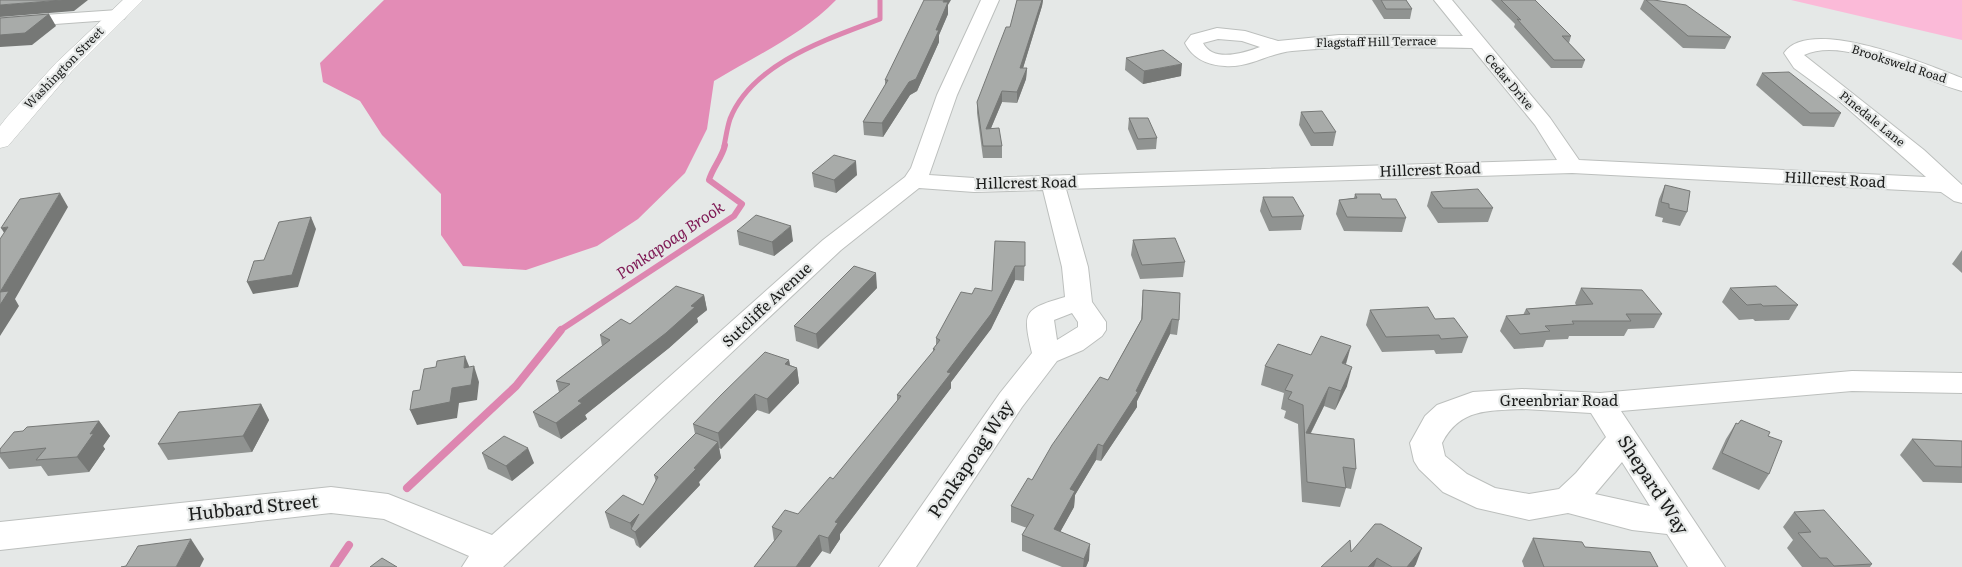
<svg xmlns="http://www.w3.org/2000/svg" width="1962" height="567" font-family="Literata,serif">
  <rect width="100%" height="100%" fill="#e5e8e7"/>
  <path fill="#fbbad8" d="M1791,0H1962V40Z"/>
  <path fill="#e38cb6" d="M384,0H836C802,35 755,56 714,81L707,129L685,173L638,219L597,246L526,270L463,266L441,235V194L382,135L360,101L323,82L320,63Z"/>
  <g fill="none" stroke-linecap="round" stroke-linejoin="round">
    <path stroke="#dd86b0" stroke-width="5" d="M724,146C726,137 727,128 730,119C752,63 828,39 880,19V0"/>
    <path stroke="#dd86b0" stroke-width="6" d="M559,331L734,216L742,204L709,180C713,167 722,158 725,145"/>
    <g stroke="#dd86b0" stroke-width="8">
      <path d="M407,488L516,386L561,330"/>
      <path d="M334,567L349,545"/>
    </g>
    <defs>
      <g id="minor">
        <path d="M981,0H999L957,95L929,175L974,178L1557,160L1535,125L1472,48C1412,47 1352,45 1292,51C1269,53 1249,68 1225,66C1208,65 1193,59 1185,43L1191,35L1217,28L1245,31L1278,41L1339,35L1463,36L1434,0H1452L1550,118L1579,160L1926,177L1839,101L1794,68L1784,53C1810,15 1928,65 1962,78V91C1920,80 1846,35 1804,55L1924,150L1962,185V203L1954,201L1941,192L1572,173L1066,189L1088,267L1092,302L1106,322V330L1102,336L1083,350L1057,361L1022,407L916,567H879L1000,393L1032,353C1022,311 1024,309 1065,297L1062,267L1043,190L974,192L919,188L841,250L503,567H462L469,556L384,519L331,513L0,550V522L331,487L388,494L492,535L823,240L905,177L911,168L937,95ZM1218,39L1242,41L1260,47C1244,53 1213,63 1203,43ZM1072,313L1078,322V327L1057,340L1054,320Z"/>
        <path d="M118,10L124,11L127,15L124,19L0,28V18Z"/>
        <path d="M1852,371L1962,373V393L1852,391L1621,411L1725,567H1688L1667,534L1632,530L1568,513L1529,520L1477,508L1443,492L1419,469L1414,461L1410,443L1425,416L1437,405L1473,392L1522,389L1600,393ZM1522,409L1591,413L1606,437L1576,473L1559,489L1529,494L1495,488L1467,474L1445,456L1442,443C1460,408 1488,411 1522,409ZM1622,462L1650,506L1595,494Z"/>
      </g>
      <path id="major" d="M123,0H143L71,72L8,146L0,148V126L7,117L56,63Z"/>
    </defs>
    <use href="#minor" stroke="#bcbfbd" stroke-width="2"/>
    <use href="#major" stroke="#bcbfbd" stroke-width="1"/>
    <use href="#minor" fill="#fff" fill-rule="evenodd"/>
    <use href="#major" fill="#fff" fill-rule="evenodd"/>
  </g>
  <g fill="#909391">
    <path d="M1017,0H1043L1042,6L1023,68H1027L1026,79L1017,103L1002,102L991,128L1002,146V158H983L977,113V102L1010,27Z"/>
    <path d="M1372,0H1406L1412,9L1410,19H1384Z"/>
    <path d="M1491,0H1535L1571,36L1569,43L1585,60L1582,68H1551L1514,27L1515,24Z"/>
    <path d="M1644,0H1654L1731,37L1725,49L1683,48L1640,9Z"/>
    <path d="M948,5V14L939,35V42L917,91L910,95L883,137L864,135L863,122L885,86V80Z"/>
    <path d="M1126,58L1181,76L1143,84L1125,70Z"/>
    <path d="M1762,73L1841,113L1834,127L1803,126L1756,85Z"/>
    <path d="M1301,112L1336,132L1333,146H1311L1299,125Z"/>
    <path d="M1129,118L1157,138L1156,149L1137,150L1128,129Z"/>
    <path d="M812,173L857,175L836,193L814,187Z"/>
    <path d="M1665,185L1687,212L1680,226L1662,222L1663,218L1655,216L1659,199Z"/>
    <path d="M1431,192L1493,208L1488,222L1438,223L1427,206Z"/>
    <path d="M1355,194L1382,199L1406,218L1402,232L1344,231L1336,214L1339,200L1354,198Z"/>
    <path d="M1263,197L1304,216L1301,230L1269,231L1260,211Z"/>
    <path d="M737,231L793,241L774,256L739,245Z"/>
    <path d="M1133,240L1185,262L1183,277L1140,279L1131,255Z"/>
    <path d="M1025,242L1024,281L1015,280L991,329L951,382V388L840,534V539L830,554L822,551L810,567H754L774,541L772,527L798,514L833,479L897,402V395L933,352V349L936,345V338L972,294L992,291Z"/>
    <path d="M1962,250V273L1952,264Z"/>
    <path d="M877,288L818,349L796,341L794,326Z"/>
    <path d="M1581,288L1662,314L1654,328L1628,329L1624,336H1569L1568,339L1546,340L1543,347L1514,349L1500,331L1506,316L1523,315L1526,309L1576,305L1575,303Z"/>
    <path d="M1730,288L1798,305L1789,320L1755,321L1753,319L1739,320L1722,302Z"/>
    <path d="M1143,290L1179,320L1177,335L1170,334L1137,401V407L1101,461L1096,460L1075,495L1074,507L1060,532L1089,560L1086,567H1062L1022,551V535L1027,528L1011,522V506L1032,480L1108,380L1141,320Z"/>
    <path d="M704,295L707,310L697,318L698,322L669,348L585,415L587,419L561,439L539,427L533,412L559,392L556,381L602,346L600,335Z"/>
    <path d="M1370,310L1435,319L1468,337L1462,353L1436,354L1434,350L1382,352L1366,325Z"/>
    <path d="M1311,355L1346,364L1347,386L1335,410L1324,406L1311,433L1356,469L1351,489L1346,488L1340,507L1302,502L1298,424L1284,418L1286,411L1281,409L1284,393L1261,385L1265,366Z"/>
    <path d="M789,360L790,365L797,368L799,383L769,414L757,410L721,449L719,448L721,458L699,482L700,485L640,548L636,545L634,539L610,528L605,512L643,505L656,482L654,475L695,434L693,424Z"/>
    <path d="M261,404L269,420L252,452L168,460L158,444Z"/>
    <path d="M1741,420L1768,436L1769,474L1759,490L1712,469L1726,439L1736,423L1738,424Z"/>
    <path d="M99,421L110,436L103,446L105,449L89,472L48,476L41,466L9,469L0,457V449L23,431Z"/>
    <path d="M1912,439L1962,441V483L1923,482L1900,455Z"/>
    <path d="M482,453L534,463L512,481L488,469Z"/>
    <path d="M1794,512L1872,564L1870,567H1802L1787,548L1793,540L1783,527Z"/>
    <path d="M1533,538L1585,547L1658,567H1524L1522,561Z"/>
    <path d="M1351,552L1416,564L1414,567H1321Z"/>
  </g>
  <g fill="#767876">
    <path d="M62,0H88L74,11L0,17V5Z"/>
    <path d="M944,0H951L948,5V14L939,35V42L917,91L910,95L883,137L882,123L936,30Z"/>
    <path d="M1042,0H1043L1042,6L1020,78V68Z"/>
    <path d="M49,14L56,26L32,45L0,47V35Z"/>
    <path d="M1182,64L1181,76L1143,84L1144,71Z"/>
    <path d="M1027,68L1026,79L1017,103V92Z"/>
    <path d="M1002,91V102L986,140V129Z"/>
    <path d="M856,161L857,175L836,193L834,180Z"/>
    <path d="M60,193L68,207L15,299L19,306L0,336V292Z"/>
    <path d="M311,217L316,229L298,287L253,294L247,282Z"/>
    <path d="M791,226L793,241L774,256L772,242Z"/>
    <path d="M8,227L10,242L1,228Z"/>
    <path d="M1015,266V280L991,329L951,382V388L840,534V539L830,554L828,538L835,522L947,372Z"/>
    <path d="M876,273L877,288L818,349L816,334Z"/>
    <path d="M704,295L707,310L697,318L698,322L669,348L585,415L587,419L561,439L556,423L578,401Z"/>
    <path d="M1172,319L1170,334L1137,401V407L1101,461L1103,446L1136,391Z"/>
    <path d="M1351,346L1346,364L1342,363Z"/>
    <path d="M465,356L471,371L464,368Z"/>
    <path d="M789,360L791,373L797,368L799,383L769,414L767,399L785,364Z"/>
    <path d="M474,366L479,382L477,400L459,403L457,418L417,425L410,410L452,388Z"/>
    <path d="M1352,367L1347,386L1335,410L1341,391Z"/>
    <path d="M1329,387L1324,406L1305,444L1306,433Z"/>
    <path d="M755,394L757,410L721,449L718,433Z"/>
    <path d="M261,404L269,420L252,452L243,436Z"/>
    <path d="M99,421L110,436L103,446L105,449L89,472L77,457L90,434Z"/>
    <path d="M718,442L721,458L699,482L700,485L640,548L635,532L632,529L630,523L639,514L694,468Z"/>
    <path d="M1098,444L1096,460L1075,495L1074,507L1053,545L1054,529L1070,489Z"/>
    <path d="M528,448L534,463L512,481L506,466Z"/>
    <path d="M819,535L822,551L810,567H796Z"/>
    <path d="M191,539L204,559L200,567H176Z"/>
    <path d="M1090,544L1089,560L1086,567H1083L1084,559Z"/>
    <path d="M1422,548L1416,564L1414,567H1407Z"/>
    <path d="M1377,558L1374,567H1368Z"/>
  </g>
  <g fill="#a8aba9" stroke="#767876">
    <path d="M0,0H62L0,5Z"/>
    <path d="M924,0H944L943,2H948L936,30H939L916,79L909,82L882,123L863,122L888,80H885Z"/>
    <path d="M1017,0H1042L1020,68H1027L1017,92L1002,91L986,129L999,128L1002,146H983L977,102L1006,27H1010Z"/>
    <path d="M1381,0H1406L1412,9H1386Z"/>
    <path d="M1501,0H1535L1571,36H1562L1585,60H1554L1517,19L1521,20Z"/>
    <path d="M1646,0H1654L1686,5L1731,37L1688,36Z"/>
    <path d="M49,14L25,33L0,35V18Z"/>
    <path d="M1163,50L1182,64L1144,71L1126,58Z"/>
    <path d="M1789,72L1841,113H1810L1762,73Z"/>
    <path d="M1322,111L1336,132L1314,133L1301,112Z"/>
    <path d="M1129,118H1148L1157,138L1138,139Z"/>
    <path d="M834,155L856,161L834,180L812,173Z"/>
    <path d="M1665,185L1690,191L1687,212L1669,208V204L1661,202Z"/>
    <path d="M1478,189L1493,208H1443L1431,192Z"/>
    <path d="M60,193L0,292V239L8,227L1,228L20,199Z"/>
    <path d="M1355,194H1380L1382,199H1396L1406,218L1347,217L1339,200L1357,198Z"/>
    <path d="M1263,197H1293L1304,216L1272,217Z"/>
    <path d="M756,215L791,226L772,242L737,231Z"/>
    <path d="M311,217L292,275L247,282L254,261L264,260L279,222Z"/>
    <path d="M1175,238L1185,262L1142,265L1133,240Z"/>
    <path d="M995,241L1025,242V266H1015L991,314L947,372L951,373L835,522L838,523L828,538L819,535L796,567H754L782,531L772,527L785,510L798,514L830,477L833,479L901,396L897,395L935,349H933L940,340L936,338L961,292L972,294L975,288L992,291Z"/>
    <path d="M854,266L876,273L816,334L794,326Z"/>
    <path d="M676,286L704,295L691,306L695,307L666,333L578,401L582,403L556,423L533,412L570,384L556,381L610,340L600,335L621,319L630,324Z"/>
    <path d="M1776,286L1798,305L1763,306L1761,304L1747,305L1730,288Z"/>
    <path d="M1581,288L1642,290L1662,314H1626L1631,321H1572L1574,324L1545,326L1550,331L1520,334L1506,316L1530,314L1526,309L1593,304Z"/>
    <path d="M1143,290L1180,293L1179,320L1172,319L1136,391L1138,392L1103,446L1098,444L1070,489L1075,491L1054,529L1090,544L1084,559L1022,535L1034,515L1011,506L1028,478L1032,480L1052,445L1100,377L1108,380L1142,319Z"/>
    <path d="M9,291L0,305V292Z"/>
    <path d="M1428,307L1435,319L1454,318L1468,337L1441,339L1439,335L1386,337L1370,310Z"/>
    <path d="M1321,336L1351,346L1342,363L1352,367L1341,391L1329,387L1306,433L1354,439L1356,469L1343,467L1346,488L1307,482L1303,405L1288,399L1292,392L1285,390L1293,375L1265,366L1278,344L1311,355Z"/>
    <path d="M765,352L789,360L785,364L797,368L767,399L755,394L718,433L693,424L721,395Z"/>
    <path d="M465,356L464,368L474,366L471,385L452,388L450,402L410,410L413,391L420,390L424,369L436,367L437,361Z"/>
    <path d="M261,404L243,436L158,444L179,412Z"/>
    <path d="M1741,420L1770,432L1768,436L1782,441L1769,474L1722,453L1736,423L1738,424Z"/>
    <path d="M99,421L90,434L94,433L77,457L36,460L46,448L0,453V449L14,432L23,431L27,427Z"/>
    <path d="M696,433L718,442L694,468L696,469L635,532L631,529L639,514L630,523L605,512L623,495L643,505L658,477L654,475Z"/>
    <path d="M504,436L528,448L506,466L482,453Z"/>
    <path d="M1912,439L1962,441V467L1935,466Z"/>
    <path d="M1824,510L1872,564L1834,566L1827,558H1820L1798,533L1811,532L1794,512Z"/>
    <path d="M1375,524H1381L1422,548L1407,567H1392L1377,558L1368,567H1321L1350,540L1351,552Z"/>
    <path d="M1533,538L1582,542L1585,547L1650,552L1658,567H1544Z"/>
    <path d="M191,539L176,567H121L126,566L138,546Z"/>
    <path d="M382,558L397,567H370Z"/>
  </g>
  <g text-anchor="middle" stroke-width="4.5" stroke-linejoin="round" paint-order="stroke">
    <g font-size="12" fill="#1b1c1b" stroke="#e5e8e7">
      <text transform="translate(1376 42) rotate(-1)" y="4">Flagstaff Hill Terrace</text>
      <text transform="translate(1899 64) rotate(18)" y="4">Brooksweld Road</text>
      <text transform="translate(64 68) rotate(-46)" y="4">Washington Street</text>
      <text transform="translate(1509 82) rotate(50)" y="4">Cedar Drive</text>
      <text transform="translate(1872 119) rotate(39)" y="4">Pinedale Lane</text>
    </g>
    <g font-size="15" fill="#1b1c1b" stroke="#e5e8e7">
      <text transform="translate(1430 170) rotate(-2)" y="5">Hillcrest Road</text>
      <text transform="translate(1835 180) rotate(3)" y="5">Hillcrest Road</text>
      <text transform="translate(1026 183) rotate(-1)" y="5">Hillcrest Road</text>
      <text transform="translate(767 305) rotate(-43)" y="5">Sutcliffe Avenue</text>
      <text x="1559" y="406">Greenbriar Road</text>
    </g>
    <g font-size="16" font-style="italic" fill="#7e1854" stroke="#e5e8e7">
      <text transform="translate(670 240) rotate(-34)" y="6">Ponkapoag Brook</text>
    </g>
    <g font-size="18" fill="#1b1c1b" stroke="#e5e8e7">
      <text transform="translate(971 459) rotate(-56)" y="6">Ponkapoag Way</text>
      <text transform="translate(1653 485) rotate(57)" y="6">Shepard Way</text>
      <text transform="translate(253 508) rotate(-6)" y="6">Hubbard Street</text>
    </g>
  </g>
</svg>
